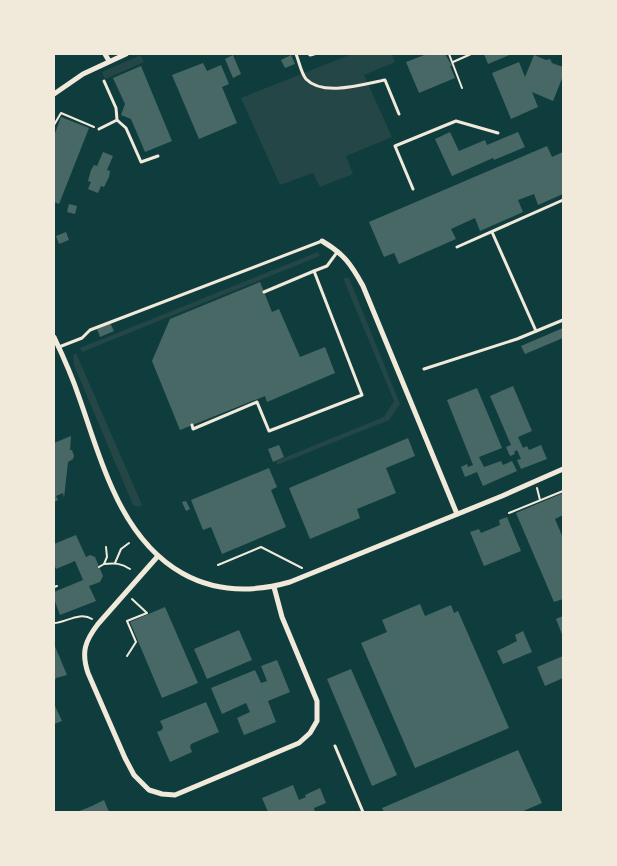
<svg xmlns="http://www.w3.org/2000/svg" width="617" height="866" font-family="Raleway,sans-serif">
  <rect width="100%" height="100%" fill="#0f3d3e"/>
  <g fill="#244646">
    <path d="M352,54H392L395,62L364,75L392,137L346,156L353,174L320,187L313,173L280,185L241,98Z"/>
    <path d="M141,55L144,62L105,79L102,72Z"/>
    <path d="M318,252L320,256L82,352L80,348Z"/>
    <path d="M343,278H349L400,404L389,420L277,465L276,461L384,417L394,401Z"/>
    <path d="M76,353L142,505L139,507L133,505L74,365L73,355Z"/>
  </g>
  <g fill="#486865">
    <path d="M427,54H445L452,66H450L455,78L419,93L406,62Z"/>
    <path d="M484,54H512L488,64Z"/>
    <path d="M233,55L241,74L233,78L225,59Z"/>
    <path d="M291,55L295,64L285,68L281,60Z"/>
    <path d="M534,55L546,60L550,59L552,63L563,67V76L553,101L532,92L538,107L511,119L492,73L519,62L525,77Z"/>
    <path d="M203,63L207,71L221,65L229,84L222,87L237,123L199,139L172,75Z"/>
    <path d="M141,66L172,141L145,152L131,119L121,115L125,104L113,78Z"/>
    <path d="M61,117L89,128L59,204L54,202V136Z"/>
    <path d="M450,132L459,151L485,140L487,145L518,132L525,147L494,160L493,158L452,176L435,139Z"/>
    <path d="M547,146L552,157L563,152V194L538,205L534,194L518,200L523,212L480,231L475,218L451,229L456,239L399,264L394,253L384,257L369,222Z"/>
    <path d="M103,152L113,156L107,170L110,171L109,177L104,187L101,186L98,193L88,189L91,182L88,181L91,170L94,165L97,166Z"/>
    <path d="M69,204L77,206L75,214L67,212Z"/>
    <path d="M66,232L69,240L59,244L56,236Z"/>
    <path d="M260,282L272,312L279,309L300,357L325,347L335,373L267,402L265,396L180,430L152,361L170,319Z"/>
    <path d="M110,323L114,331L100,337L97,329Z"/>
    <path d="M563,328V338L525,354L521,346Z"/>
    <path d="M513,386L532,431L518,437L523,448L527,446L529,450L541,445L547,459L521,469L517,460L521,459L517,450L514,452L515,454L510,456L506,447L511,445L490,396Z"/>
    <path d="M477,388L502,448L479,457L484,467L501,461L503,465L512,461L517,471L483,486L477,472L465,477L461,467L467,464L468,467L473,465L447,400Z"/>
    <path d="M71,436L70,450H72L74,456L73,459L68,462L64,498L63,493L56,496L58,500L54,502V443Z"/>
    <path d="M408,438L415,456L386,468L396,493L357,509L360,518L310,539L289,488Z"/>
    <path d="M279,445L284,457L273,462L268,449Z"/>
    <path d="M269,468L277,487L271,490L286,527L222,554L211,527L203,530L191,500Z"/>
    <path d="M563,493V515L555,519L563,538V599L554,602L516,513Z"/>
    <path d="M186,501L190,509L186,511L182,502Z"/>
    <path d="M507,517L521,551L484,566L470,532L479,529L481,533L500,525L499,520Z"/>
    <path d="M76,535L86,557L90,555L95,557L103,576L100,582L89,586L96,601L60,615L54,599V592L83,580L75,561L56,569L54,564V544Z"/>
    <path d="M420,604L425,616L451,605L454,613L458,611L509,728L415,768L361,643L387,632L382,620Z"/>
    <path d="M165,607L198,683L162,698L130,622Z"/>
    <path d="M563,616V637L556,619Z"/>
    <path d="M239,630L252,660L207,679L194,649Z"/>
    <path d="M523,631L532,652L503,664L497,651L517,641L515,635Z"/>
    <path d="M54,644L67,675L56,678L54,682Z"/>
    <path d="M563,656V678L545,686L537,667Z"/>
    <path d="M277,660L290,692L268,701L276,722L244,735L237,718L250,712L246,703L222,714L211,688L255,670L261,683L267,681L261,666Z"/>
    <path d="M351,669L397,775L372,786L327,679Z"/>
    <path d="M206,702L219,732L191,744L190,747L192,752L170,762L157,732L162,730L163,727L160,721Z"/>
    <path d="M55,706L62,721L54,724V707Z"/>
    <path d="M518,750L542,803L521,812H384L382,808Z"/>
    <path d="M293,785L299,800L306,797L305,795L320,788L326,803L314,808L315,812H268L262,798Z"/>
    <path d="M104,800L109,812H77L92,806Z"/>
  </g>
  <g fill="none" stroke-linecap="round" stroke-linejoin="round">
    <g stroke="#f1e9da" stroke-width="2">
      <path d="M449,54L462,88"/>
      <path d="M453,62L471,54"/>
      <path d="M54,125L61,113L94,127"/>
      <path d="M537,488L540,500"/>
      <path d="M509,513L563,491"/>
      <path d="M106,547L107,557L104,564C115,563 121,563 130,569"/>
      <path d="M115,563L121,549L129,543"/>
      <path d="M218,565L261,547L302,568"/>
      <path d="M99,567L104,564"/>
      <path d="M54,587L57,586"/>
      <path d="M54,623C65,623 80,611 92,619"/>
      <path d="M127,656L136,642L127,621L147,613L132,599"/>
    </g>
    <g stroke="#f1e9da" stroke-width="3">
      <path d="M296,54C299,61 301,73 306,79C323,97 364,84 385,80L399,114"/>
      <path d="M309,54L310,55L314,54"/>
      <path d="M117,120L126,128L141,162L158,156"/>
      <path d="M99,129L117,120L116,108L104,81"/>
      <path d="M413,189L395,146L456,121L498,133"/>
      <path d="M492,232L536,331"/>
      <path d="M457,247L563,200"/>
      <path d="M264,292L314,271"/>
      <path d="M59,347L82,338L90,330L322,241"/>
      <path d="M424,369L517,339L563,320"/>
      <path d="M192,425L193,429L257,402L269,431L362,395L314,271L327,266L338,251"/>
      <path d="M335,746L363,812"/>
    </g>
    <g stroke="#f1e9da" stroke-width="5">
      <path d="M105,54L109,61"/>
      <path d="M54,94L83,74L126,54"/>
      <path d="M322,241C344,254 351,264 363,286L457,514"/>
      <path d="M54,337C63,356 72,376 79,397C90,428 99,460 113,490C147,566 206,606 290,582L502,496L563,469"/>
      <path d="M158,556L98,624C85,641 81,652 88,673L125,758L134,775L149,790L162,794L175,795L299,743L310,733L317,721V701L282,617L274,587"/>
    </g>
  </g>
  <rect width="617" height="866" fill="none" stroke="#f1e9da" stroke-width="110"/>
</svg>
